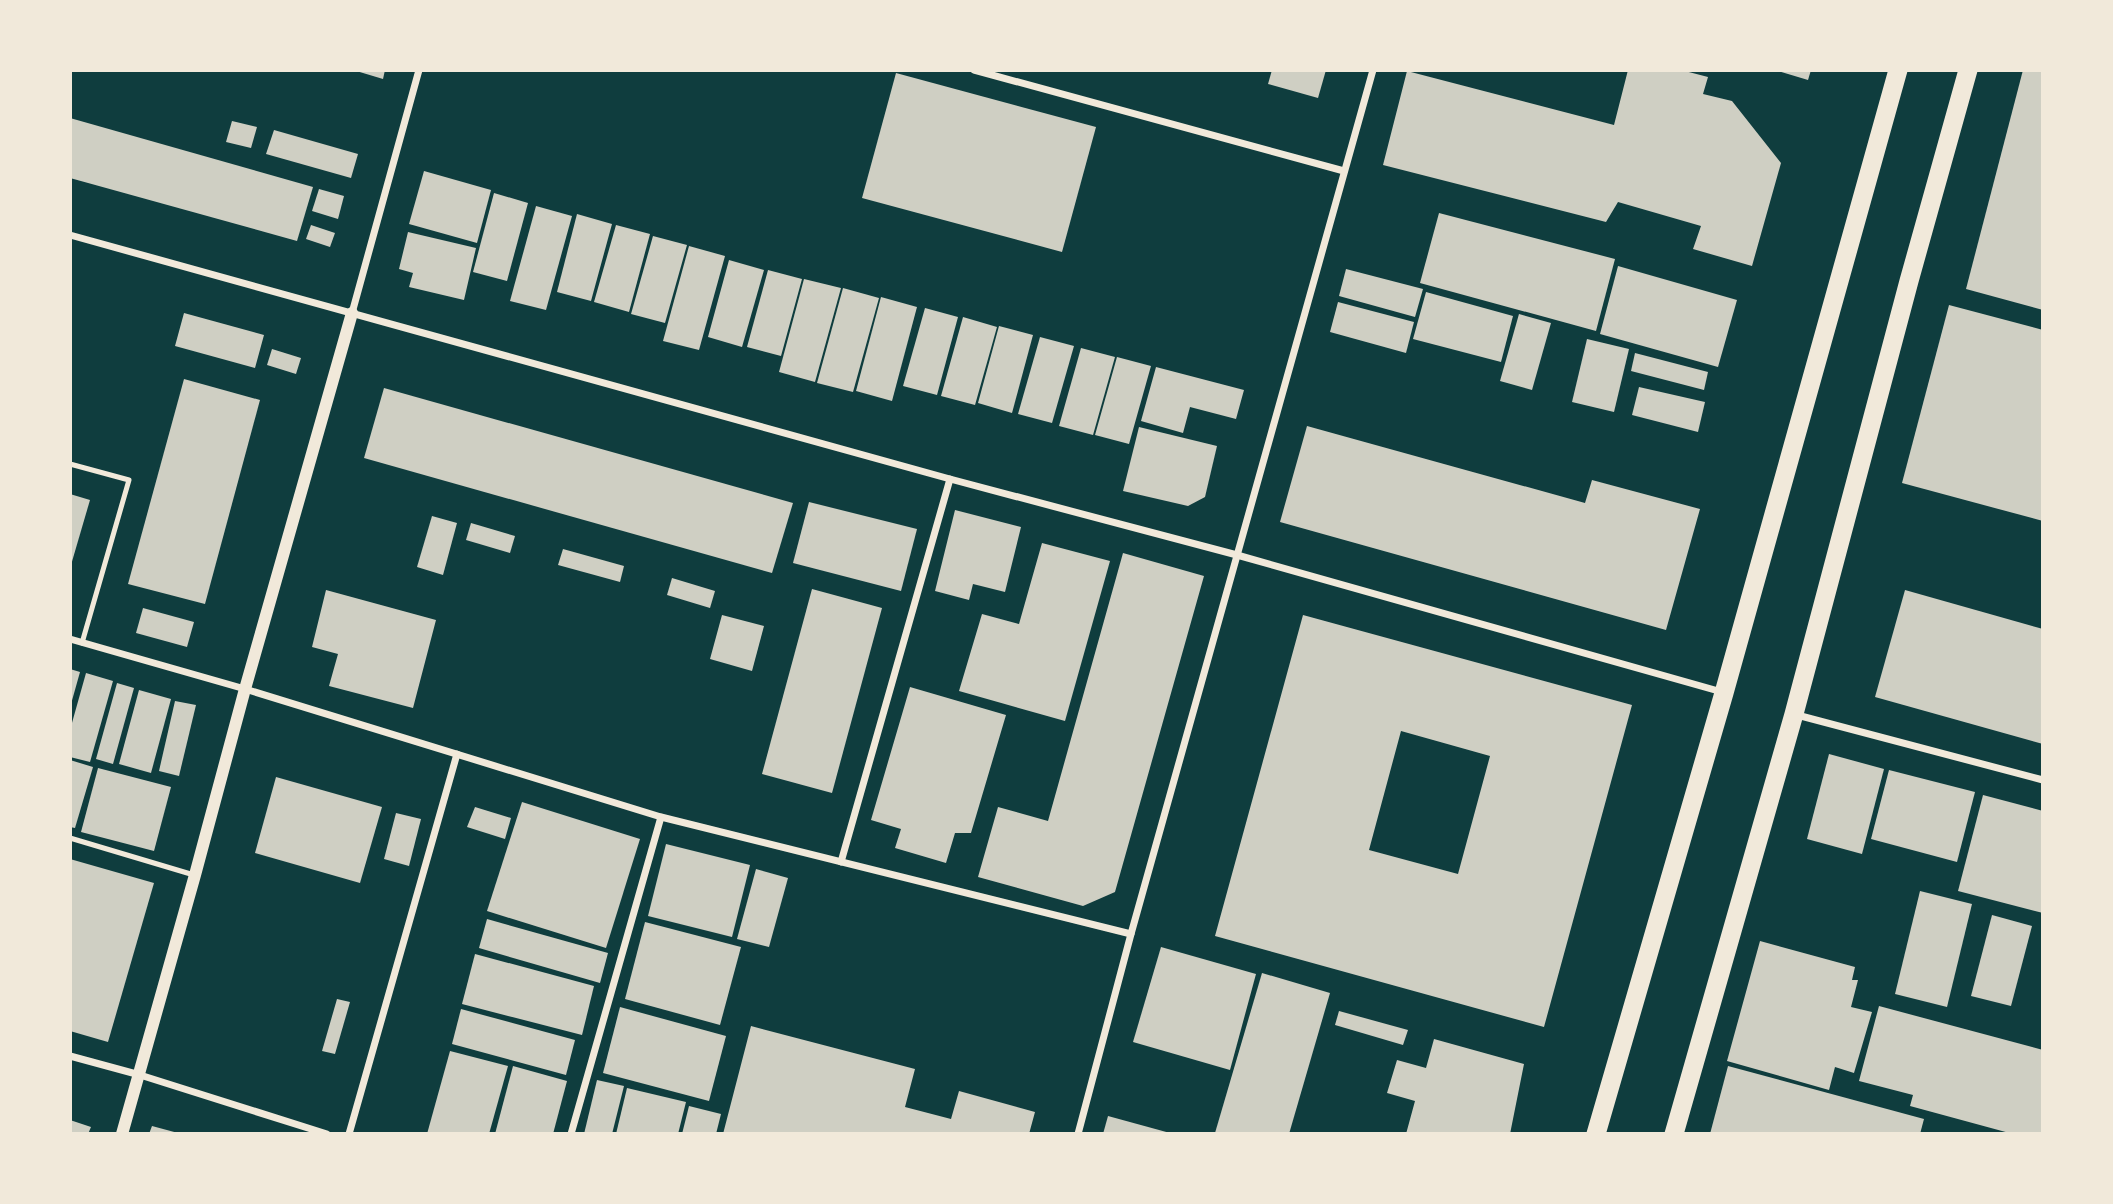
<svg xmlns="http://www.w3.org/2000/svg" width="2113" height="1204" font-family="'Fira Sans',sans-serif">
  <rect width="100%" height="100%" fill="#0f3d3e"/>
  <g fill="#cfcfc3" fill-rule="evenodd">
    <path d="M353,70H385L383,79Z"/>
    <path d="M1272,70H1326L1318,98L1268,84Z"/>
    <path d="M1628,70H1681L1708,77L1703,94L1732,101L1781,163L1752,266L1693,249L1701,226L1618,202L1606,222L1383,165L1407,71L1614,125Z"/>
    <path d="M1775,70H1811L1808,80Z"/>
    <path d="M2023,70H2043V310L1966,289Z"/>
    <path d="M896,73L1096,127L1062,252L862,198Z"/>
    <path d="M70,118L313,187L297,241L70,178Z"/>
    <path d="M232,121L257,127L251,148L226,142Z"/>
    <path d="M274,130L358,154L351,178L266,154Z"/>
    <path d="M424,171L491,190L477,243L409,224Z"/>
    <path d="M319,189L344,196L338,219L312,211Z"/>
    <path d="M494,193L528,203L507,281L473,272Z"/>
    <path d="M536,206L572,216L546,310L510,301Z"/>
    <path d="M1439,213L1615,259L1596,331L1420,283Z"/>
    <path d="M577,214L612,224L591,301L557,292Z"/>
    <path d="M311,225L335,233L330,247L306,239Z"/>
    <path d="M616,225L650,234L629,312L594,302Z"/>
    <path d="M408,232L476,248L464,300L409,287L413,273L399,269Z"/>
    <path d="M653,236L687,245L665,323L631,314Z"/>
    <path d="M689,246L725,256L699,350L663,341Z"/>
    <path d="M729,260L764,270L742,347L708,337Z"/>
    <path d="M1618,266L1737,300L1718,367L1600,334Z"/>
    <path d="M1346,269L1423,289L1415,317L1339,296Z"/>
    <path d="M768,270L802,279L781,356L747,347Z"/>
    <path d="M804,279L841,288L815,382L779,372Z"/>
    <path d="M843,288L879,298L853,392L817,383Z"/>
    <path d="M1426,292L1513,316L1501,362L1413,339Z"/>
    <path d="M881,297L917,307L892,401L856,391Z"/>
    <path d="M1338,302L1414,322L1406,353L1330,332Z"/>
    <path d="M1949,305L2043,330V521L1902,483Z"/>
    <path d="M925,308L958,317L937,395L903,386Z"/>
    <path d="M184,313L264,335L255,368L175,346Z"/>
    <path d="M1519,314L1551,323L1532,390L1500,381Z"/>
    <path d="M963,317L997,327L975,405L941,396Z"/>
    <path d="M999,326L1033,335L1012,413L978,403Z"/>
    <path d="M1040,337L1074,346L1052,423L1018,414Z"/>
    <path d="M1587,339L1629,349L1614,412L1572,402Z"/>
    <path d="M1081,348L1115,357L1093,435L1059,426Z"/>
    <path d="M272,349L301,358L296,374L267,365Z"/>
    <path d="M1635,353L1708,372L1704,390L1631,371Z"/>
    <path d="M1117,357L1151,366L1129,444L1095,435Z"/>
    <path d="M1156,367L1244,390L1236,419L1190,407L1183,433L1141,421Z"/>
    <path d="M184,379L260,400L205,604L128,584Z"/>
    <path d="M1639,387L1705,402L1698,432L1632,415Z"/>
    <path d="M384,388L793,503L772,573L364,458Z"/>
    <path d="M1307,426L1585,503L1592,480L1700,509L1666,630L1280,522Z"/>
    <path d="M1139,427L1217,446L1205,497L1188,506L1123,491Z"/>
    <path d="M70,494L90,500L71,565H70Z"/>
    <path d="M809,502L917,529L901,591L793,563Z"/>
    <path d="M955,510L1021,527L1005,592L973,584L969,600L935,591Z"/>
    <path d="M432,516L457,523L443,575L417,567Z"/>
    <path d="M471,523L515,536L510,553L466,540Z"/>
    <path d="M1042,543L1110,561L1065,721L959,691L982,614L1019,624Z"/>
    <path d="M563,549L624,566L620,582L558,565Z"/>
    <path d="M1123,553L1204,576L1115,892L1083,906L978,877L998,807L1048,821Z"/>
    <path d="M672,578L715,591L710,608L667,595Z"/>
    <path d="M812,589L882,608L832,793L762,774Z"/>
    <path d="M326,590L436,620L413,708L329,686L338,654L312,647Z"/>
    <path d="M1905,590L2043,629V744L1875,697Z"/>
    <path d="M143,608L194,622L187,647L136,633Z"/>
    <path d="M722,615L764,626L752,671L710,659Z"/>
    <path d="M1303,615L1632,705L1544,1027L1215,936ZM1401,731L1490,756L1458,874L1369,850Z"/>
    <path d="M70,669L80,672L71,704H70Z"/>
    <path d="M86,673L113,681L90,762L70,757V730Z"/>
    <path d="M117,683L134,688L113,764L96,759Z"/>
    <path d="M910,687L1006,715L971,833H955L946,863L895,848L901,829L871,820Z"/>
    <path d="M139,690L171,699L151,773L119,764Z"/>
    <path d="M175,701L196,705L179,776L159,771Z"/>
    <path d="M1829,754L1884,769L1862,854L1807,839Z"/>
    <path d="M70,760L93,767L75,828L70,827Z"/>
    <path d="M98,768L171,787L154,851L81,832Z"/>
    <path d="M1889,770L1975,792L1957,862L1871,839Z"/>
    <path d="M276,777L382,807L360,883L255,853Z"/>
    <path d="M1983,795L2043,811V913L1958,891Z"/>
    <path d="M522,802L640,839L606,948L487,911Z"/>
    <path d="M475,807L511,818L505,839L467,827Z"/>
    <path d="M396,813L421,819L409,866L384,859Z"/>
    <path d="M666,844L750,865L732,937L648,916Z"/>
    <path d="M70,859L154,883L108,1042L70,1031Z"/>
    <path d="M756,869L788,878L769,947L737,939Z"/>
    <path d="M1920,891L1972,904L1947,1007L1895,994Z"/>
    <path d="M1992,915L2032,926L2011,1006L1971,996Z"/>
    <path d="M487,919L608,953L600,983L479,948Z"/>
    <path d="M645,922L741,947L720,1025L625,999Z"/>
    <path d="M1760,941L1855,967L1852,980H1858L1851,1007L1872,1012L1854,1073L1835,1067L1829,1090L1727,1061Z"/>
    <path d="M1161,947L1256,974L1230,1070L1133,1042Z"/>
    <path d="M475,954L594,986L582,1035L462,1004Z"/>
    <path d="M1262,973L1330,993L1289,1134H1218L1215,1133Z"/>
    <path d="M337,999L350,1002L335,1054L322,1051Z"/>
    <path d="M1879,1006L2043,1050V1134H2013L1910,1106L1913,1095L1859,1081Z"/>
    <path d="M620,1007L726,1036L709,1101L603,1073Z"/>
    <path d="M461,1009L575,1040L566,1075L452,1044Z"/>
    <path d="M1339,1011L1408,1030L1403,1045L1335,1025Z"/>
    <path d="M751,1026L915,1069L905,1107L951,1119L959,1091L1035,1112L1029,1134H723Z"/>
    <path d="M1434,1039L1524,1064L1510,1134H1406L1415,1101L1387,1093L1397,1060L1426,1068Z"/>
    <path d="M450,1051L508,1066L489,1134H427Z"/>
    <path d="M513,1066L567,1081L553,1134H495Z"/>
    <path d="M1728,1066L1924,1119L1920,1134H1710Z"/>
    <path d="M597,1080L624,1086L612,1134H584Z"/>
    <path d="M627,1088L686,1102L678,1134H616Z"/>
    <path d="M689,1106L721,1114L716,1134H682Z"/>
    <path d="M1108,1116L1170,1133V1134H1103Z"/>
    <path d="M70,1120L91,1127L88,1134H70Z"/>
    <path d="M152,1126L178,1133V1134H149Z"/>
  </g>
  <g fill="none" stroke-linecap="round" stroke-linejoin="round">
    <g stroke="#f1e9da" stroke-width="5">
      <path d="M70,464L129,480L82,643"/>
      <path d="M70,838L194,875"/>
    </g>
    <g stroke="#f1e9da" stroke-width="7">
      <path d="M974,70L1344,171"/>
      <path d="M70,235L950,479L1237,555L1722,692"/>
      <path d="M352,313L419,70"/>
      <path d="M70,639L245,689L661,817L1131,934"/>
      <path d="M1797,715L2043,780"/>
      <path d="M841,862L950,479"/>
      <path d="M70,1056L140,1075L327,1134"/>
      <path d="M349,1134L457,754"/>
      <path d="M571,1134L661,817"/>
      <path d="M1078,1134L1131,934L1373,70"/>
    </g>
    <path stroke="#f1e9da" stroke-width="12" d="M122,1134L195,875L245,689L352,313"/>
    <g stroke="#f1e9da" stroke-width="19">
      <path d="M1596,1134L1724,693L1898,70"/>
      <path d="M1674,1134L1794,714L1909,281L1968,70"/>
    </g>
  </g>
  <rect width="2113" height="1204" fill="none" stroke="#f1e9da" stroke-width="144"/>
</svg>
